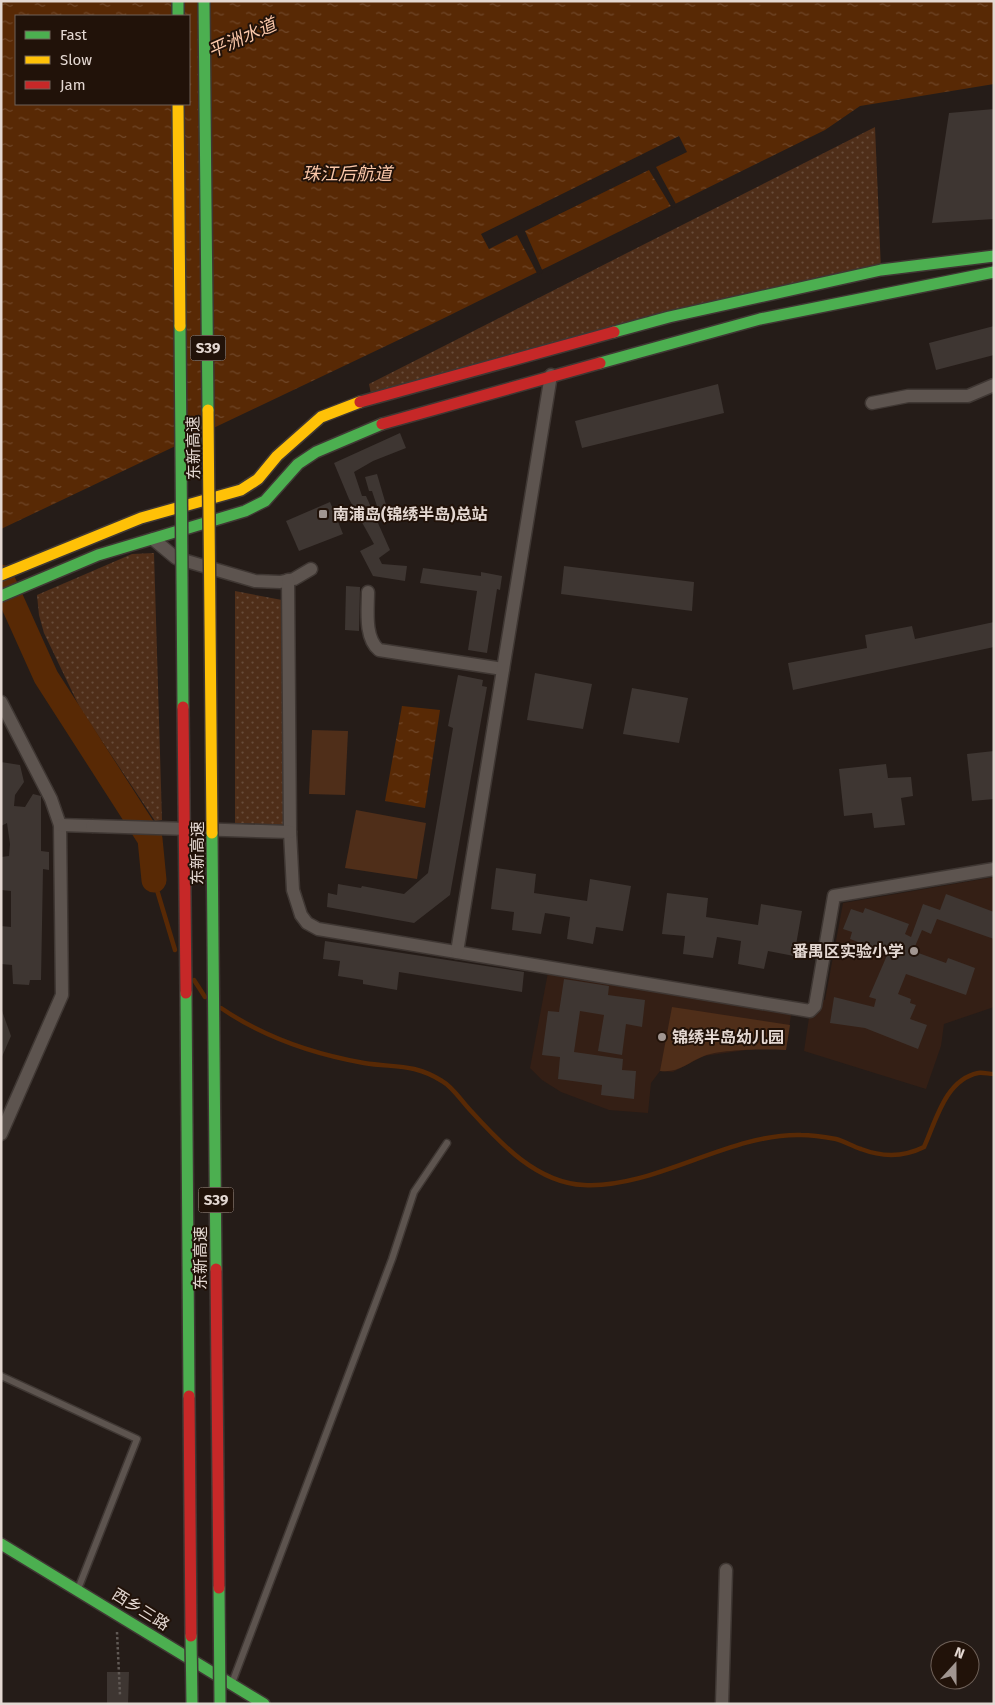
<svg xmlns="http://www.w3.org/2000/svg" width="995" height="1705" font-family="'Fira Sans','Noto Sans SC',sans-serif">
  <defs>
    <pattern id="grass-dots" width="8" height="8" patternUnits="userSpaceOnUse" patternTransform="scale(1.25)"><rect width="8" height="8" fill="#4f2e19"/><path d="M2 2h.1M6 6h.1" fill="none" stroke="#684c3a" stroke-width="1.8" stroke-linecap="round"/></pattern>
    <pattern id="water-ripples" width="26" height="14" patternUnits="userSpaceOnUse" patternTransform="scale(1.25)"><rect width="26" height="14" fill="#582905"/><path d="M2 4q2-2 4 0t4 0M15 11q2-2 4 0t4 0" fill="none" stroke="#704729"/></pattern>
  </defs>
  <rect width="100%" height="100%" fill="#251c18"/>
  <g fill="#341f15">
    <path d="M994,877V1007L944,1024L941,1046L926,1089L804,1051L810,1011L816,999L825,1000L843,903Z"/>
    <path d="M549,967L792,1008L786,1050L761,1048L704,1056L673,1072L660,1071L651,1083L648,1113L609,1110L561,1092L542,1080L530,1068Z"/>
  </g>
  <g fill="url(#grass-dots)">
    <path d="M875,127L881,270L372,399L369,384Z"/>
    <path d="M154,553L162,820L155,821L80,708L44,633L39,615L37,595L132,554Z"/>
    <path d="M235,591L282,600L284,825L235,823Z"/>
  </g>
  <g fill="#4f2e19">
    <path d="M312,730L348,731L345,795L309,794Z"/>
    <path d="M356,810L426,823L417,879L345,868Z"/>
    <path d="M672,1007L790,1025L786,1050C766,1049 722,1049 704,1056C686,1063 680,1073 660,1071Z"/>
  </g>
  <g fill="url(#water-ripples)" fill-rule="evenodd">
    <path d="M1,1H994V84L860,106L825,130L432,324L1,529ZM16,16H189V104H16Z"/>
    <path d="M402,706L440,710L425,808L385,801Z"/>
  </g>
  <path fill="#251c18" d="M679,136L687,152L656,167L677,206L672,208L649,170L525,231L543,272L538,275L517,235L489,249L481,234Z"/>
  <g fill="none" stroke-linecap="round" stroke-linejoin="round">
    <g stroke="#582905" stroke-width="4.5">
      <path d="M154,880L175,950"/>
      <path d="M194,980L205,997"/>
      <path d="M221,1008C265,1038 313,1054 364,1063C395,1068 413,1063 442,1081C453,1087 462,1102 471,1111C501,1144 537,1183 584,1185C654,1189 729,1133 801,1135C812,1135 825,1137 836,1139C844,1141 852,1146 861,1149C882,1157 904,1157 924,1147C936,1121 945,1080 978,1073C982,1072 989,1074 994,1074"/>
    </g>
    <path stroke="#582905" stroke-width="25" d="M1,577L46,677L150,839L154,880"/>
  </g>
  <g fill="#3e3632">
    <path d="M994,109V219L932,223L949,113Z"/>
    <path d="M994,326V355L936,370L929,343Z"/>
    <path d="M718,384L724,413L582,448L575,421Z"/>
    <path d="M400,433L406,448L373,461L354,472L362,496H366L390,550L379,558L382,564L407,566L405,581L373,576L360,551L374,544L349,499L334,463Z"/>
    <path d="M377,474L389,515L381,518L372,491H369L365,477Z"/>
    <path d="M330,502L343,534L299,551L286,521Z"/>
    <path d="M564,566L694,582L692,611L561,594Z"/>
    <path d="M423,568L481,576V572L502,576L500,590L497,589L487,653L468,650L477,591L420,583Z"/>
    <path d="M346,586L360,587L359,631L345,630Z"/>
    <path d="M994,622V647L793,690L788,663L867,648L865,635L912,626L915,639Z"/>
    <path d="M535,673L592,684L583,729L527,720Z"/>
    <path d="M458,675L483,680L482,686L487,687L450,895L414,923L327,907L328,893L337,895L338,884L361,888L362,886L404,894L428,873L453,728L448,726Z"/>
    <path d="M632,688L688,698L679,743L623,734Z"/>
    <path d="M994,751V799L972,801L967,754Z"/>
    <path d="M1,762L20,765L24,782L15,795L14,806L25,807L33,794L41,796V851L49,852V870L43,869L41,980H30L29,985L13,984L12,965L1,964V926L11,927V891L1,890V857L9,856L10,844L7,823L1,826Z"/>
    <path d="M886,764L888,778L911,777L913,796L901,798L905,825L874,828L872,813L844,816L839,769Z"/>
    <path d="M496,868L536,874L534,893L587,901L590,879L631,886L623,931L596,927L593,944L567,939L570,917L545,913L541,934L512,930L514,912L491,909Z"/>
    <path d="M667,893L708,898L706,917L758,925L761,904L802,911L794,956L768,951L764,969L738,964L741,941L717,937L713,958L683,954L685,936L662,934Z"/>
    <path d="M946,894L994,912V939L937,919L931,934L922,930L913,951L946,963L948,958L975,968L966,995L906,974L898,994L911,999L910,1003L916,1005L910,1019L927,1025L918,1049L865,1028L830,1023L834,997L874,1007L876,999L869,997L888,953L850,939L852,932L843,929L851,909L863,913L865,908L909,924L905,934L911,937L923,904L940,910Z"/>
    <path d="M325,941L524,972L522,992L399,972L397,990L363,984V980L338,976L340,961L323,959Z"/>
    <path d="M564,979L609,986L608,995L645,1000L642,1027L626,1024L622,1055L598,1051L604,1015L580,1011L574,1052L623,1059L622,1070L636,1071L634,1099L601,1095L602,1085L558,1079L560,1057L542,1055L548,1011L559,1012Z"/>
    <path d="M1,1008L11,1036L1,1059Z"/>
    <path d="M107,1672H129L128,1704H107Z"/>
  </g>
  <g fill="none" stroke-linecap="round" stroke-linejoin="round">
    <defs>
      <g id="lane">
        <path d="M1,1376L137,1439L78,1589"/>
        <path d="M232,1683L392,1259L414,1192L447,1143"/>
      </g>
      <g id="street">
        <path d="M872,403L908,396H968L994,385"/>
        <path d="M153,539L176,558L255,581L280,582L294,579L311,569"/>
        <path d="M288,580L290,832L293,890L301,915L307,923L318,929L810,1011L815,1006L834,896L994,869"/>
        <path d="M368,592C368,609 364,638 379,650L503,669"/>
        <path d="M1,702L51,799L60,825L62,995L1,1134"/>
        <path d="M60,825L92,826"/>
        <path d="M194,829L290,832"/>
        <path d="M457,952L551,375"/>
        <path d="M722,1704L726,1570"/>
      </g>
      <g id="fast">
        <path d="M178,1V16"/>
        <path d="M614,332L669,317L881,270L994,256"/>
        <path d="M600,363L760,319L994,272"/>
        <path d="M1,596L98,555L245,511L265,501L298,464L316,452L382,424"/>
        <path d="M1,1544L264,1704"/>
      </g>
      <path id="slow" d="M1,575L141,518L241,490L258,479L277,456L321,417L360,402"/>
      <g id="jam">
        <path d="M360,402L614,332"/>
        <path d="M382,424L600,363"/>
      </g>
    </defs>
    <use href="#lane" stroke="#3f3733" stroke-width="9"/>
    <use href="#street" stroke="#3f3733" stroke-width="15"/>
    <use href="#fast" stroke="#3f3733" stroke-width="14"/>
    <use href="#slow" stroke="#3f3733" stroke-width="14"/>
    <use href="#jam" stroke="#3f3733" stroke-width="14"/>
    <path stroke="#605955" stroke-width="2.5" stroke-dasharray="2.5 2.5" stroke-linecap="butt" d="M117,1632L120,1695"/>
    <use href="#lane" stroke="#5d544f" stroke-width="6"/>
    <use href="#street" stroke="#5d544f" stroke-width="12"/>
    <use href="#fast" stroke="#4caf50" stroke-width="11"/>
    <use href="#slow" stroke="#ffc107" stroke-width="11"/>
    <use href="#jam" stroke="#c62828" stroke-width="11"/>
    <defs>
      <path id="street-bridge" d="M92,826L189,829"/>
      <g id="fast-bridge">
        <path d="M204,1L208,410"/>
        <path d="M180,326L183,707"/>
        <path d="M212,833L216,1269"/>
        <path d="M186,993L189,1396"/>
        <path d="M219,1588L220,1704"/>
        <path d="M191,1636L192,1704"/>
      </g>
      <g id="slow-bridge">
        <path d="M178,104L180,326"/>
        <path d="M208,410L212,833"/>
      </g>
      <g id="jam-bridge">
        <path d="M183,707L186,993"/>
        <path d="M216,1269L219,1588"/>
        <path d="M189,1396L191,1636"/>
      </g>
    </defs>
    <use href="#street-bridge" stroke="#3f3733" stroke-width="15" stroke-linecap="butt"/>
    <use href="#fast-bridge" stroke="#3f3733" stroke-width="14" stroke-linecap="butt"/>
    <use href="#slow-bridge" stroke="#3f3733" stroke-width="14" stroke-linecap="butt"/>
    <use href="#jam-bridge" stroke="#3f3733" stroke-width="14" stroke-linecap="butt"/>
    <use href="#street-bridge" stroke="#5d544f" stroke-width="12"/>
    <use href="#fast-bridge" stroke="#4caf50" stroke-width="11"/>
    <use href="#slow-bridge" stroke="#ffc107" stroke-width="11"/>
    <use href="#jam-bridge" stroke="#c62828" stroke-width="11"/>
  </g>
  <g fill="#a19691" stroke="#211209" stroke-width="2">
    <rect x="318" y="509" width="10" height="10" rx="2.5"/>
    <circle cx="914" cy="951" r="5"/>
    <circle cx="662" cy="1037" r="5"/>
  </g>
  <g text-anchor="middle" stroke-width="4" stroke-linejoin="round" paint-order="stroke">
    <g fill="#211209" stroke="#aa9d96" stroke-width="1">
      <rect x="190.5" y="335.5" width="35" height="25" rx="4"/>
      <rect x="198.5" y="1187.5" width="35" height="25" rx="4"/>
    </g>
    <g font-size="15" font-weight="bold" fill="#e4d8d2">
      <text x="208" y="353">S39</text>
      <text x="216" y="1205">S39</text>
    </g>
    <g font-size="16" fill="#e4d8d2" stroke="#211209">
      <text transform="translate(193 448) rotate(-91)" y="6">东新高速</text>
      <text transform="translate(197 853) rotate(-90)" y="6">东新高速</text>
      <text transform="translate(200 1258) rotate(-90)" y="6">东新高速</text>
      <text transform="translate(141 1609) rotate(32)" y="6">西乡三路</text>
    </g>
    <g font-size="16" font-weight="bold" fill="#e4d8d2" stroke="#211209" text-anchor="start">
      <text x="333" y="520">南浦岛(锦绣半岛)总站</text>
      <text x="904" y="957" text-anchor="end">番禺区实验小学</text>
      <text x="672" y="1043">锦绣半岛幼儿园</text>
    </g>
    <g font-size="18" font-style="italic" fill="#fac7a9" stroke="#211209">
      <text transform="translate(242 38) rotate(-24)" y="6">平洲水道</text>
      <text x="347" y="180">珠江后航道</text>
    </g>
  </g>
  <rect width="995" height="1705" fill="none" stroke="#e4d8d2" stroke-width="5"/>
  <rect x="15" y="15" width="175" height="90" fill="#211209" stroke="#6f6159"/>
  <rect x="25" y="31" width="25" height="8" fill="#4caf50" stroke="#6f6159"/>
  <text x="60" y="40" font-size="15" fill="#e4d8d2">Fast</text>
  <rect x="25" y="56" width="25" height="8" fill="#ffc107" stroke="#6f6159"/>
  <text x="60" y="65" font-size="15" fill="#e4d8d2">Slow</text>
  <rect x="25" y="81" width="25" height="8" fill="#c62828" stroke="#6f6159"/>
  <text x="60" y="90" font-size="15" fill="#e4d8d2">Jam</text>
  <g transform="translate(955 1665) rotate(21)"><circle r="24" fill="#211209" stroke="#6f6159"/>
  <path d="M0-4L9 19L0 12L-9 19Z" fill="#a19691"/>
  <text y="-8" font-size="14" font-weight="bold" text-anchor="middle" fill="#e4d8d2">N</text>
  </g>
</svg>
